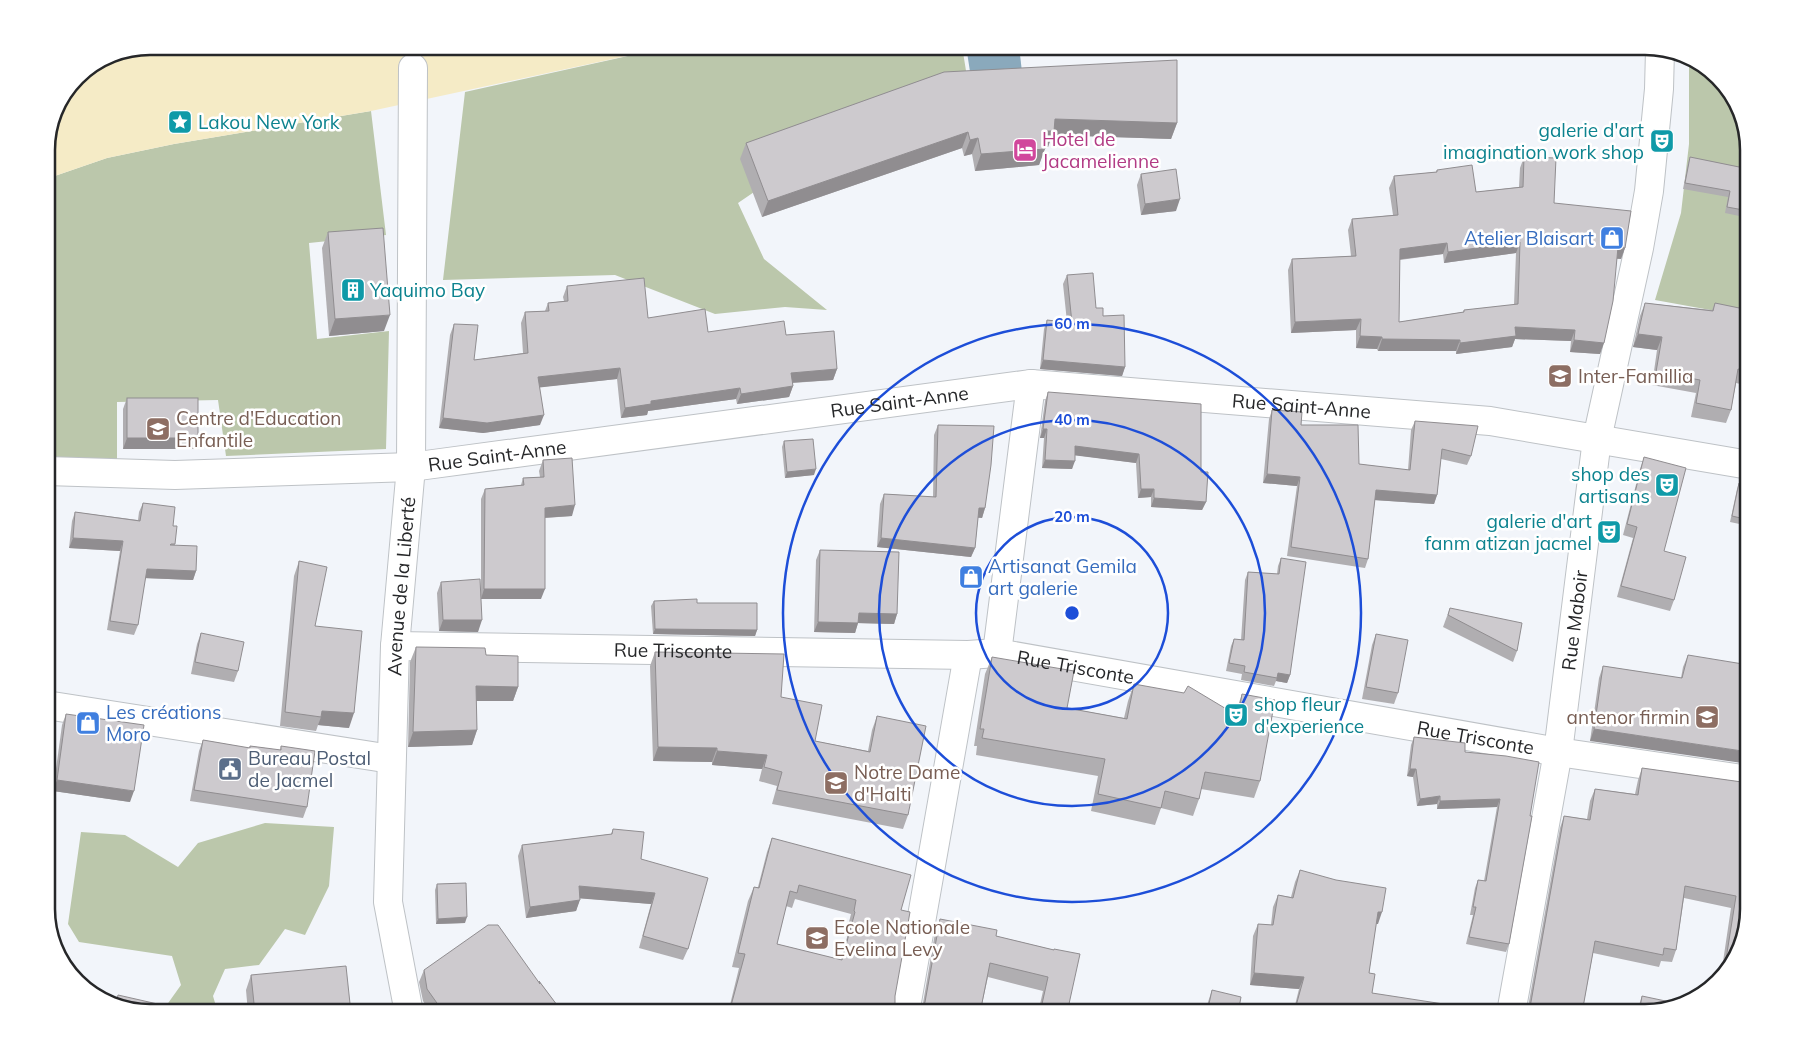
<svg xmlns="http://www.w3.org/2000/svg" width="1795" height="1059" font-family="Mulish,sans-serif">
  <rect width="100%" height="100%" fill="#f2f5fa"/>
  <g fill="#bbc7ab">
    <path d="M673,46H962L973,114L791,167L738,203L764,259L827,310L785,307L715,314L615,275L443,280L465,92Z"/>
    <path d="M1689,58L1697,60L1735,98L1749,143V317L1655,300L1681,213L1689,144Z"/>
    <path d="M371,111L386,235L309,243L317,339L389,331L386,449L226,456L218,400L117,402V465L46,456V179L107,158L174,144Z"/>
    <path d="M265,823L334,827L329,886L305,935L285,929L259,965L225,969L213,996L218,1013H161L181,985L172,956L79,942L68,924L81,832L125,835L178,867L198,843Z"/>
  </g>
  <path fill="#f5ebc6" d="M150,46H673L371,111L174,144L107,158L46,179V143L54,110L77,76L111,54Z"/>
  <path fill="#8aa9bc" d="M966,46H1019L1022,72L971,78Z"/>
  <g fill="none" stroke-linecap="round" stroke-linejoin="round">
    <defs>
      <g id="minor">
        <path id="s1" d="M46,471L175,475L411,467L1031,384L1490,421L1749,465"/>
        <path id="s2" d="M395,646L968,655L997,653L1558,752L1749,780"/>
        <path d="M997,653L1031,384"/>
        <path d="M46,705L391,759"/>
        <path id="s3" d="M409,1013L388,902L395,646L411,467L413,68"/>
        <path d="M905,1013L968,655"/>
        <path id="s4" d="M1511,1013L1558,752L1597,439L1639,248L1649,191L1659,89L1660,50"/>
      </g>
    </defs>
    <use href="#minor" stroke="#bec2c6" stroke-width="30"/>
    <use href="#minor" stroke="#fff" stroke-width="28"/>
  </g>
  <g fill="#b0aeb1" fill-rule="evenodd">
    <path d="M944,72L1177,123L1171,139L1052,135L1048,147H1045L1039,165L975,171L972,154L964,156L962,148L762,217L740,159L746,143Z"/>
    <path d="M1524,157L1554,203L1625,248L1621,259H1617L1600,354L1570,352L1571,341L1515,339L1512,347L1456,354V351H1378L1377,349L1356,348V330L1291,333L1288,270L1292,259L1351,256L1348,230L1352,219L1393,215L1389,188L1394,176L1436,172L1437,170L1476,192L1519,187L1520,168ZM1516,253L1514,305L1464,310L1463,312L1399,322L1400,260L1443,254L1444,263Z"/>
    <path d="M1690,157L1749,169V218L1725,213L1728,197L1683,189L1688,163Z"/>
    <path d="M1141,174L1176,211L1141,215L1137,185Z"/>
    <path d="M328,232L384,331L329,336L322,248Z"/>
    <path d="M1067,275L1103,316L1125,367L1122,376L1040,369L1044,329L1047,320L1067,322L1063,284Z"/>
    <path d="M567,286L648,318L708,332L786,335L837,369L833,380L793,383V386L789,397L737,404L736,399L648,411L647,415L621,418L617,379L540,387V425L483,433L439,428L450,335L454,324L474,360L523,353L521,323L525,312L545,311L548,303L564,301L563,297Z"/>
    <path d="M1645,303L1712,310L1715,303L1749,310V386L1736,383L1731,410L1726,423L1691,417L1696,393L1652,385L1657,350L1633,347L1640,316Z"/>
    <path d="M1048,392L1201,472L1206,502L1202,510L1151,507V497L1138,498L1136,463L1075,455L1072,469L1042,468L1044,438H1040L1045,401Z"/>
    <path d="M127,398L198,438L194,449H123V409Z"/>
    <path d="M1272,410L1301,425L1359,464L1408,470L1411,430L1415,421L1471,456L1467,465L1441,459L1437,495L1434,504L1375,500L1368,559L1365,568L1287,556L1297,486L1263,483L1269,419Z"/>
    <path d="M938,425L985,508L982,518H978L975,548L971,557L877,547L880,504L884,494L933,497L934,435Z"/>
    <path d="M784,441L814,475L785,478L782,447Z"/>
    <path d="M1644,457L1674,600L1670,611L1617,597L1633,538L1623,535L1640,469Z"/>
    <path d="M543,460L572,516L545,518L541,599H481L478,632L439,631L437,593L441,582L481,594V499L485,489L521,485L523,478L540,477L539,471Z"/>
    <path d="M1739,483L1749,485V526L1730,522L1737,489Z"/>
    <path d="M143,503L173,526L175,546L196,571L193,580L145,578L138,625L134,635L107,630L120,551L69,548L72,521L75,512L138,520L139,512Z"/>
    <path d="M820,550L897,614L894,624L858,623L855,633L814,632L816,560Z"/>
    <path d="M1281,558L1290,675L1287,683L1276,681L1274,686L1241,680L1242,674L1226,671L1231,646L1234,639L1241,640L1245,580L1248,572L1277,574L1278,566Z"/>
    <path d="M299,561L315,626L349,728L318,725L316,731L280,726L294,576Z"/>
    <path d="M654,601L697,603L757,630L755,636L653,634L651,606Z"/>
    <path d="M1450,608L1517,651L1513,662L1443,627Z"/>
    <path d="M201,633L238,671L234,682L191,674L197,644Z"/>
    <path d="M1376,634L1398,693L1394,704L1362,699L1372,645Z"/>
    <path d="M416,647L486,655L518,687L513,701H476L477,730L472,745L408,747L410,662Z"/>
    <path d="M655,652L781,697L815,741L868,751L872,730L877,716L908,815L903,829L772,804L777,786L759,781L762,769L712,765V762L653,761L650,666Z"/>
    <path d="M1688,655L1745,720L1590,741L1599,678L1603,666L1681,678L1683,667Z"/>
    <path d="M992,657L1067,708L1124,718L1128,701L1134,684L1235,714L1242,694L1260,781L1254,798L1201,789L1199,799L1193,816L1161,808L1155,825L1091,811L1098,776L976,755L977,746H974L985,674Z"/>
    <path d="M66,714L130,802L53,791L62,725Z"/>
    <path d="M1414,737L1465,752L1530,816L1509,944L1506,952L1466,944L1473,915H1470L1475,888L1478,880L1484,881L1497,807L1437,809V804L1417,806L1413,777L1407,776L1411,745Z"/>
    <path d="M203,740L249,748L250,746L280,750L281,746L307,807L303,818L190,801L199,751Z"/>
    <path d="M1642,768L1749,783L1735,961L1721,975L1731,908L1684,898L1676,950L1672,962L1661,961L1659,967L1593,953L1582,1013H1527L1560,828L1564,816L1587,819L1590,801L1595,789L1635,794L1638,780Z"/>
    <path d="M613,829L641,859L688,949L683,960L639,948L651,904L580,898L576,911L526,918L518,856L522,845L611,834Z"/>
    <path d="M772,838L901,910L895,996V1004L898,1007L896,1013H728L739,968L732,967L748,901L754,887H758L767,852ZM795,899L851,914L848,926H850L841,960L777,944L786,906L792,908Z"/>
    <path d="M1300,870L1378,924H1376L1369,973L1372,993L1475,1013H1293L1299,989L1250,985L1253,936L1258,924L1271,925L1273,907L1278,895L1291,897L1295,882Z"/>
    <path d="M437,884L465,923L436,924L435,890Z"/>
    <path d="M940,919L996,936L1054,950L1067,1013H1038L1043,991L988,977L980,1013H918L922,1009L935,933Z"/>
    <path d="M424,970L539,983V981L563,1013H431L423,1001L419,982Z"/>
    <path d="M251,975L351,1013H248L246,990Z"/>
    <path d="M1212,990L1238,1013H1205L1208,1002Z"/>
    <path d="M1642,996L1645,1013H1637L1638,1008Z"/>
  </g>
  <g fill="#908d90">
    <path d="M1055,119L1177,123L1171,139L1052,135L1048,147H1039L1045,131Z"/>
    <path d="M968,132L962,148L762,217L768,201Z"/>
    <path d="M978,138L972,154L964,156L970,140Z"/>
    <path d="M1045,149L1039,165L975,171L981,154Z"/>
    <path d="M1180,199L1176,211L1141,215L1145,204Z"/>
    <path d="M1520,242L1516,253L1444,263L1448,252Z"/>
    <path d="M1447,243L1443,254L1395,260L1400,249Z"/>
    <path d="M1618,247L1625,248L1621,259L1614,258Z"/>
    <path d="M390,315L384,331L329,336L335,319Z"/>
    <path d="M1361,319L1356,330L1291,333L1295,322Z"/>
    <path d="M1515,327L1575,330L1571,341L1515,339L1512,347L1456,354L1460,343Z"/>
    <path d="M1638,334L1662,337L1657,350L1633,347Z"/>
    <path d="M1360,336L1382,337L1377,349L1356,348Z"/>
    <path d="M1382,339L1460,340L1456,351H1378Z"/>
    <path d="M1574,340L1604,343L1600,354L1570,352Z"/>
    <path d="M1043,360L1125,367L1122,376L1040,369Z"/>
    <path d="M620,368L617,379L535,388L538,377Z"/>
    <path d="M837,369L833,380L787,383L791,373Z"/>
    <path d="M793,386L789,397L737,404L741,394Z"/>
    <path d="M740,388L736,399L648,411L647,415L621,418L625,408L651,401Z"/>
    <path d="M544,415L540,425L483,433L439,428L443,418Z"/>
    <path d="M1043,429H1047L1044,438H1040Z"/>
    <path d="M127,438H198L194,449H123Z"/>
    <path d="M1075,446L1139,454L1136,463L1072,455Z"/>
    <path d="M1045,460L1075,461L1072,469L1042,468Z"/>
    <path d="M816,469L814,475L785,478L787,472Z"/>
    <path d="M1267,474L1300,477L1297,486L1263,483Z"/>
    <path d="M1141,489H1154L1151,497L1138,498Z"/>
    <path d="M1376,490L1437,495L1434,504L1373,500Z"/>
    <path d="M1154,498L1206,502L1202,510L1151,507Z"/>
    <path d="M575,505L572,516L541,518L545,508Z"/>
    <path d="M979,508H985L982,518L976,517Z"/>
    <path d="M73,538L123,541L120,551L69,548Z"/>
    <path d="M881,538L975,548L971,557L877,547Z"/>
    <path d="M147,569L196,571L193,580L143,578Z"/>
    <path d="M484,589H545L541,599H481Z"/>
    <path d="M859,613L897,614L894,624L855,623Z"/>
    <path d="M443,620H482L478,632L439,631Z"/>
    <path d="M818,622L858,623L855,633L814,632Z"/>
    <path d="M655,629L757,630L755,636L653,634Z"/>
    <path d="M1278,673L1290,675L1287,683L1276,681Z"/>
    <path d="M476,686L518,687L513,701H471Z"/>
    <path d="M322,711L354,713L349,728L318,725L321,717Z"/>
    <path d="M1594,729L1749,752V764L1590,741Z"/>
    <path d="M477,730L472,745L408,747L413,732Z"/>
    <path d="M658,747L717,748L712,762L653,761Z"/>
    <path d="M717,751L767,755L762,769L712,765Z"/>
    <path d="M1410,769H1416L1413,777L1407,776Z"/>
    <path d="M57,780L134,791L130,802L53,791Z"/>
    <path d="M1440,796L1437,804L1417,806L1420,799Z"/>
    <path d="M1500,799L1497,807L1437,809L1440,801Z"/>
    <path d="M579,886L655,893L651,904L575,898Z"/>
    <path d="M580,900L576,911L526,918L530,907Z"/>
    <path d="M1378,912H1382L1378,924H1373Z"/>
    <path d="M467,917L465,923L436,924L438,919Z"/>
    <path d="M1254,973L1304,977L1299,989L1250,985Z"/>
  </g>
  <g fill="#cdcace" stroke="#908d90" fill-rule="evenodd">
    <path d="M1177,60V123L1055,119L1054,131H1045V149L981,154L978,138L970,140L968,132L768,201L746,143L944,72Z"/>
    <path d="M1524,157L1556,158L1554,203L1631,211L1625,248L1618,247L1613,301L1604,343L1574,340L1575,330L1515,327L1516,336L1460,343V340L1382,339V337L1360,336L1361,319L1295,322L1292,259L1356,256L1352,219L1398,215L1394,176L1437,172V170L1472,165L1476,192L1523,187ZM1520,242L1518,304L1464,310V312L1399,322L1400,249L1447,243L1448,252Z"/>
    <path d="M1690,157L1749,169V211L1727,207L1730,191L1685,183Z"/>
    <path d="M1176,169L1180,199L1145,204L1141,174Z"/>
    <path d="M383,228L390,315L335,319L328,232Z"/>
    <path d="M1093,273L1096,308H1103V316L1124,315L1125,367L1043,360L1047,320L1072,323L1067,275Z"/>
    <path d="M644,278L648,318L705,309L708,332L784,321L786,335L834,331L837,369L791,373L793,386L741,394L740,388L651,401V404L625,408L620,368L538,377L544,415L487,423L443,418L454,324L478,325L474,360L528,353L525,312L549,311L548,303L568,301L567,286Z"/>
    <path d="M1645,303L1713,311L1715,303L1749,310V371L1738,369L1731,410L1696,403L1700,380L1656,372L1662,337L1638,334Z"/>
    <path d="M1048,392L1201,404V472H1208L1206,502L1154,498V489H1141L1139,454L1075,446V461L1045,460L1047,429H1043Z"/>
    <rect x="127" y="398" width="71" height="40"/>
    <path d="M1272,410L1302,412L1301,425H1358L1359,464L1410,470L1415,421L1478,426L1471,456L1442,449L1437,495L1376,490L1368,559L1291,547L1300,477L1267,474Z"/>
    <path d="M938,425L994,426L991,465L985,508H979L975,548L881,538L884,494L936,497Z"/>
    <path d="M813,439L816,469L787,472L784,441Z"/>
    <path d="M1644,457L1686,468L1664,551L1686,557L1674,600L1621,586L1637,527L1627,524Z"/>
    <path d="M572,458L575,505L545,508V589H484L485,489L524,485L523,478L544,477L543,460Z"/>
    <path d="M1739,483L1749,485V520L1732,516Z"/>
    <path d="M143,503L175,507L173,526H177L175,544H171L170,545L197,546L196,571L147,569L138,625L110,621L123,541L73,538L75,512L140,521Z"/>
    <path d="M820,550L899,552L897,614L859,613L858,623L818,622Z"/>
    <path d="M1281,558L1306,562L1290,675L1278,673L1277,678L1244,672L1245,666L1229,663L1234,639L1244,640L1248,572L1279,574Z"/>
    <path d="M299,561L327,567L315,626L362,631L354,713L322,711L321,717L285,712Z"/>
    <path d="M480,579L482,620H443L441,582Z"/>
    <path d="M697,599V603H757V630L655,629L654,601Z"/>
    <path d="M1450,608L1522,623L1517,651L1448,615Z"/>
    <path d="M201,633L244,642L238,671L195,662Z"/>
    <path d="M1376,634L1408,640L1398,693L1366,687Z"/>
    <path d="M416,647L485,648L486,655L518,656V687L476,686L477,730L413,732Z"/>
    <path d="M655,652L784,654L781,697L822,705L815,741L870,752L877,716L926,726L908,815L777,790L782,772L764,767L767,755L717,751V748L658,747Z"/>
    <path d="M1688,655L1749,665V695L1745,720H1749V752L1594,729L1603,666L1682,678Z"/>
    <path d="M992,657L1074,671L1067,708L1127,719L1134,684L1184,693L1188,686L1238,716L1242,694L1275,700L1260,781L1205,772L1199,799L1165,791L1161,808L1098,794L1105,759L982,738L984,729H980Z"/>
    <path d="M66,714L144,725L134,791L57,780Z"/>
    <path d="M1414,737L1465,743V752L1506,756L1539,762L1530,816H1532L1509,944L1469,937L1476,907H1473L1478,880L1486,881L1500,799L1440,801V796L1420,799L1416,769H1410Z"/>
    <path d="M203,740L250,748V746L281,750V746L315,751L307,807L194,790Z"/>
    <path d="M1642,768L1749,783V909L1735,961L1724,972L1736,896L1685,886L1676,950L1664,948L1663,955L1595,941L1582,1013H1529L1564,816L1590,820L1595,789L1638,795Z"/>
    <path d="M613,829L644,832L641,859L708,878L688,949L643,936L655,893L579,886L580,900L530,907L522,845L612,834Z"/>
    <path d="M772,838L911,875L901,910L910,912L895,996V1004L898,1007L880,1004L878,1013H729L745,954L738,953L754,887L759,888ZM799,885L856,900L854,911L855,912L842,960L777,944L790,891L797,893Z"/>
    <path d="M1300,870L1336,880L1386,888L1382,912H1378L1369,973L1375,974L1372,993L1476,1009L1475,1013H1294L1304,977L1254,973L1258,924L1273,925L1278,895L1293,898Z"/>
    <path d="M466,883L467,917L438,919L437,884Z"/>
    <path d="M940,919L997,930L996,936L1054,950V949L1080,954L1067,1013H1040L1048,977L990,963L980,1013H925L919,1012L922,1009L925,1002Z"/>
    <path d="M488,925H498L540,984L539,981L563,1013H444L427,989L424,970Z"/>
    <path d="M346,966L351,1013H255L251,975Z"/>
    <path d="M1212,990L1241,997L1238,1013H1207Z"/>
    <path d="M118,995L184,1010V1013H150L116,1004Z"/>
    <path d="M1642,996L1675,1003V1005L1645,1013H1639Z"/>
    <path d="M1139,1005L1174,1013H1137Z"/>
    <path d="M606,1006L610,1013H596Z"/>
  </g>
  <g fill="none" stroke="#1d4ed8" stroke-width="2.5">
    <circle cx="1072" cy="613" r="96"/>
    <circle cx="1072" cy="613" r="193"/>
    <circle cx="1072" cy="613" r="289"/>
  </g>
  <defs>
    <symbol id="sight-square" viewBox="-11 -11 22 22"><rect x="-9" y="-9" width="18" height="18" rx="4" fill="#0f9aa8" stroke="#fff"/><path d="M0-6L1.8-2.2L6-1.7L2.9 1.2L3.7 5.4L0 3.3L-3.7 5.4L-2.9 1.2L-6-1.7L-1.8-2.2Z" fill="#fff"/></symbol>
    <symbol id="theatre-square" viewBox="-11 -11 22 22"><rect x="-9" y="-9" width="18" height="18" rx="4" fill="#0f9aa8" stroke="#fff"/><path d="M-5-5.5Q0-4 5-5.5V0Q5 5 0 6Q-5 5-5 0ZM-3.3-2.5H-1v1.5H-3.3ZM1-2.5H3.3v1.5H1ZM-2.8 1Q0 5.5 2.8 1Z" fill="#fff"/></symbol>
    <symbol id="hotel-square" viewBox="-11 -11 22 22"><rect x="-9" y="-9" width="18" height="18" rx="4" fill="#d1479c" stroke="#fff"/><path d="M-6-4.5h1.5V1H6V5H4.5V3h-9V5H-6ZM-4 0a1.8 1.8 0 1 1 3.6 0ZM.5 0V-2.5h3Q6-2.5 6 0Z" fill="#fff"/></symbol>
    <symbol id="shop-square" viewBox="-11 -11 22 22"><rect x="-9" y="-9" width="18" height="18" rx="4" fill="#3f7fe0" stroke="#fff"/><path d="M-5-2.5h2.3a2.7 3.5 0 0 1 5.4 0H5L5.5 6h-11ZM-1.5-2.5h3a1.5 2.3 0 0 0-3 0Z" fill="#fff"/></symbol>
    <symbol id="building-square" viewBox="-11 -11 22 22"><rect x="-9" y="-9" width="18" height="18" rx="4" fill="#0f9aa8" stroke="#fff"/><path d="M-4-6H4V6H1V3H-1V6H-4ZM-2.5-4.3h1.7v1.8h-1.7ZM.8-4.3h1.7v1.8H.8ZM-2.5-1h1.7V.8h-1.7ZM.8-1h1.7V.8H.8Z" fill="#fff"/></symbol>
    <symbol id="school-square" viewBox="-11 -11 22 22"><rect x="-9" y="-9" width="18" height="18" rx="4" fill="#8d6e63" stroke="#fff"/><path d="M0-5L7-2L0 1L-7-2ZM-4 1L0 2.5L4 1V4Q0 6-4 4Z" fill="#fff"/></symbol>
    <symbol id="civic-square" viewBox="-11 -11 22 22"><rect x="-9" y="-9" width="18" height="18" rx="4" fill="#5c6f8a" stroke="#fff"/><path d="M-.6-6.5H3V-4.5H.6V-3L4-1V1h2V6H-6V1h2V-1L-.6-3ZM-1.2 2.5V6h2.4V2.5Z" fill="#fff"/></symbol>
    <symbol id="university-square" viewBox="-11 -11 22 22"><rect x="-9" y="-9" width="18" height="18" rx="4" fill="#8d6e63" stroke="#fff"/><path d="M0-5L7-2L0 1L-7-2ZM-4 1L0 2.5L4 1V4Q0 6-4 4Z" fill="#fff"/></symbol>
  </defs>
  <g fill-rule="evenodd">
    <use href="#sight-square" x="166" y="108" width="28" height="28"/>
    <use href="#theatre-square" x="1648" y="127" width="28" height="28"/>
    <use href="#hotel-square" x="1011" y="136" width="28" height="28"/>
    <use href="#shop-square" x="1598" y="224" width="28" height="28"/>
    <use href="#building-square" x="339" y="276" width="28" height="28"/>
    <use href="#school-square" x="1546" y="362" width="28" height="28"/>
    <use href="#school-square" x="144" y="415" width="28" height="28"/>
    <use href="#theatre-square" x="1653" y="471" width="28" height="28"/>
    <use href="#theatre-square" x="1595" y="518" width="28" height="28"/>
    <use href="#shop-square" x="957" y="563" width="28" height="28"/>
    <use href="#theatre-square" x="1222" y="701" width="28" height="28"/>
    <use href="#school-square" x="1693" y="703" width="28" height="28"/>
    <use href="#shop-square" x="74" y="709" width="28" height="28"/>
    <use href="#civic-square" x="216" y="755" width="28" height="28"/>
    <use href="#university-square" x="822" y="769" width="28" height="28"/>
    <use href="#school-square" x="803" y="924" width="28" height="28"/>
  </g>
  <g text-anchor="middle" stroke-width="5" stroke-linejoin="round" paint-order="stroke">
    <g font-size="19" fill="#0d838f" stroke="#fff" text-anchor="start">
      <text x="198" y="129">Lakou New York</text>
      <text x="1644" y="137" text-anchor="end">galerie d'art<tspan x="1644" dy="22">imagination work shop</tspan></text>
      <text x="370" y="297">Yaquimo Bay</text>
      <text x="1650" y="481" text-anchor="end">shop des<tspan x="1650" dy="22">artisans</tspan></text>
      <text x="1592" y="528" text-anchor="end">galerie d'art<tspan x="1592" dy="22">fanm atizan jacmel</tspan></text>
      <text x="1254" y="711">shop fleur<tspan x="1254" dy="22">d'experience</tspan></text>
    </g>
    <g font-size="19" fill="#b23c85" stroke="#fff" text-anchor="start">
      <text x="1042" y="146">Hotel de<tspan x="1042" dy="22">Jacamelienne</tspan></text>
    </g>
    <g font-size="19" fill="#366cbe" stroke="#fff" text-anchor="start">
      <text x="1594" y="245" text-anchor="end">Atelier Blaisart</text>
      <text x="988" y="573">Artisanat Gemila<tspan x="988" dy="22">art galerie</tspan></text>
      <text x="106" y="719">Les créations<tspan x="106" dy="22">Moro</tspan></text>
    </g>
    <g font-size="19" fill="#785e54" stroke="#fff" text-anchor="start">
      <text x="1578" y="383">Inter-Famillia</text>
      <text x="176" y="425">Centre d'Education<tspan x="176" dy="22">Enfantile</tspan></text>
      <text x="1690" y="724" text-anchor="end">antenor firmin</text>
      <text x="854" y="779">Notre Dame<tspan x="854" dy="22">d'HaIti</tspan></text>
      <text x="834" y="934">Ecole Nationale<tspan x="834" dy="22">Evelina Levy</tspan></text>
    </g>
    <g font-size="19" fill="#262729" stroke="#fff">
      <text dy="7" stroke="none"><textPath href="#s1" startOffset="858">Rue Saint-Anne</textPath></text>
      <text dy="7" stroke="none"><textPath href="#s1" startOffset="1262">Rue Saint-Anne</textPath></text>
      <text dy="7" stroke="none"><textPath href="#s1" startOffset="452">Rue Saint-Anne</textPath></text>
      <text dy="7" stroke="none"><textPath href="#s3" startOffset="429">Avenue de la Liberté</textPath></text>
      <text dy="7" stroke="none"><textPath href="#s4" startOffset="398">Rue Maboir</textPath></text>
      <text dy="7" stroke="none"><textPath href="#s2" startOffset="278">Rue Trisconte</textPath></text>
      <text dy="7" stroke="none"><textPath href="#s2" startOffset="682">Rue Trisconte</textPath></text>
      <text dy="7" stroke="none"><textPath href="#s2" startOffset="1088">Rue Trisconte</textPath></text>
    </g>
    <g font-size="19" fill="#4e5e75" stroke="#fff" text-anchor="start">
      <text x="248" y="765">Bureau Postal<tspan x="248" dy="22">de Jacmel</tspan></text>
    </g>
  </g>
  <path d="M0 0H1795V1059H0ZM150 55H1645A95 95 0 0 1 1740 150V909A95 95 0 0 1 1645 1004H150A95 95 0 0 1 55 909V150A95 95 0 0 1 150 55Z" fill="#fff" fill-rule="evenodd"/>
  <path fill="none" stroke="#262729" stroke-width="2.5" d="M150 55H1645A95 95 0 0 1 1740 150V909A95 95 0 0 1 1645 1004H150A95 95 0 0 1 55 909V150A95 95 0 0 1 150 55Z"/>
  <circle cx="1072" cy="613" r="8" fill="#1d4ed8" stroke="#fff" stroke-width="2.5"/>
  <g font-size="15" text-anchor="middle" font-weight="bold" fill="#1d4ed8" stroke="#fff" stroke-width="5" stroke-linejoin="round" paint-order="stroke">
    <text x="1072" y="329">60 m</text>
    <text x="1072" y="425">40 m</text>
    <text x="1072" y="522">20 m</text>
  </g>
</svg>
